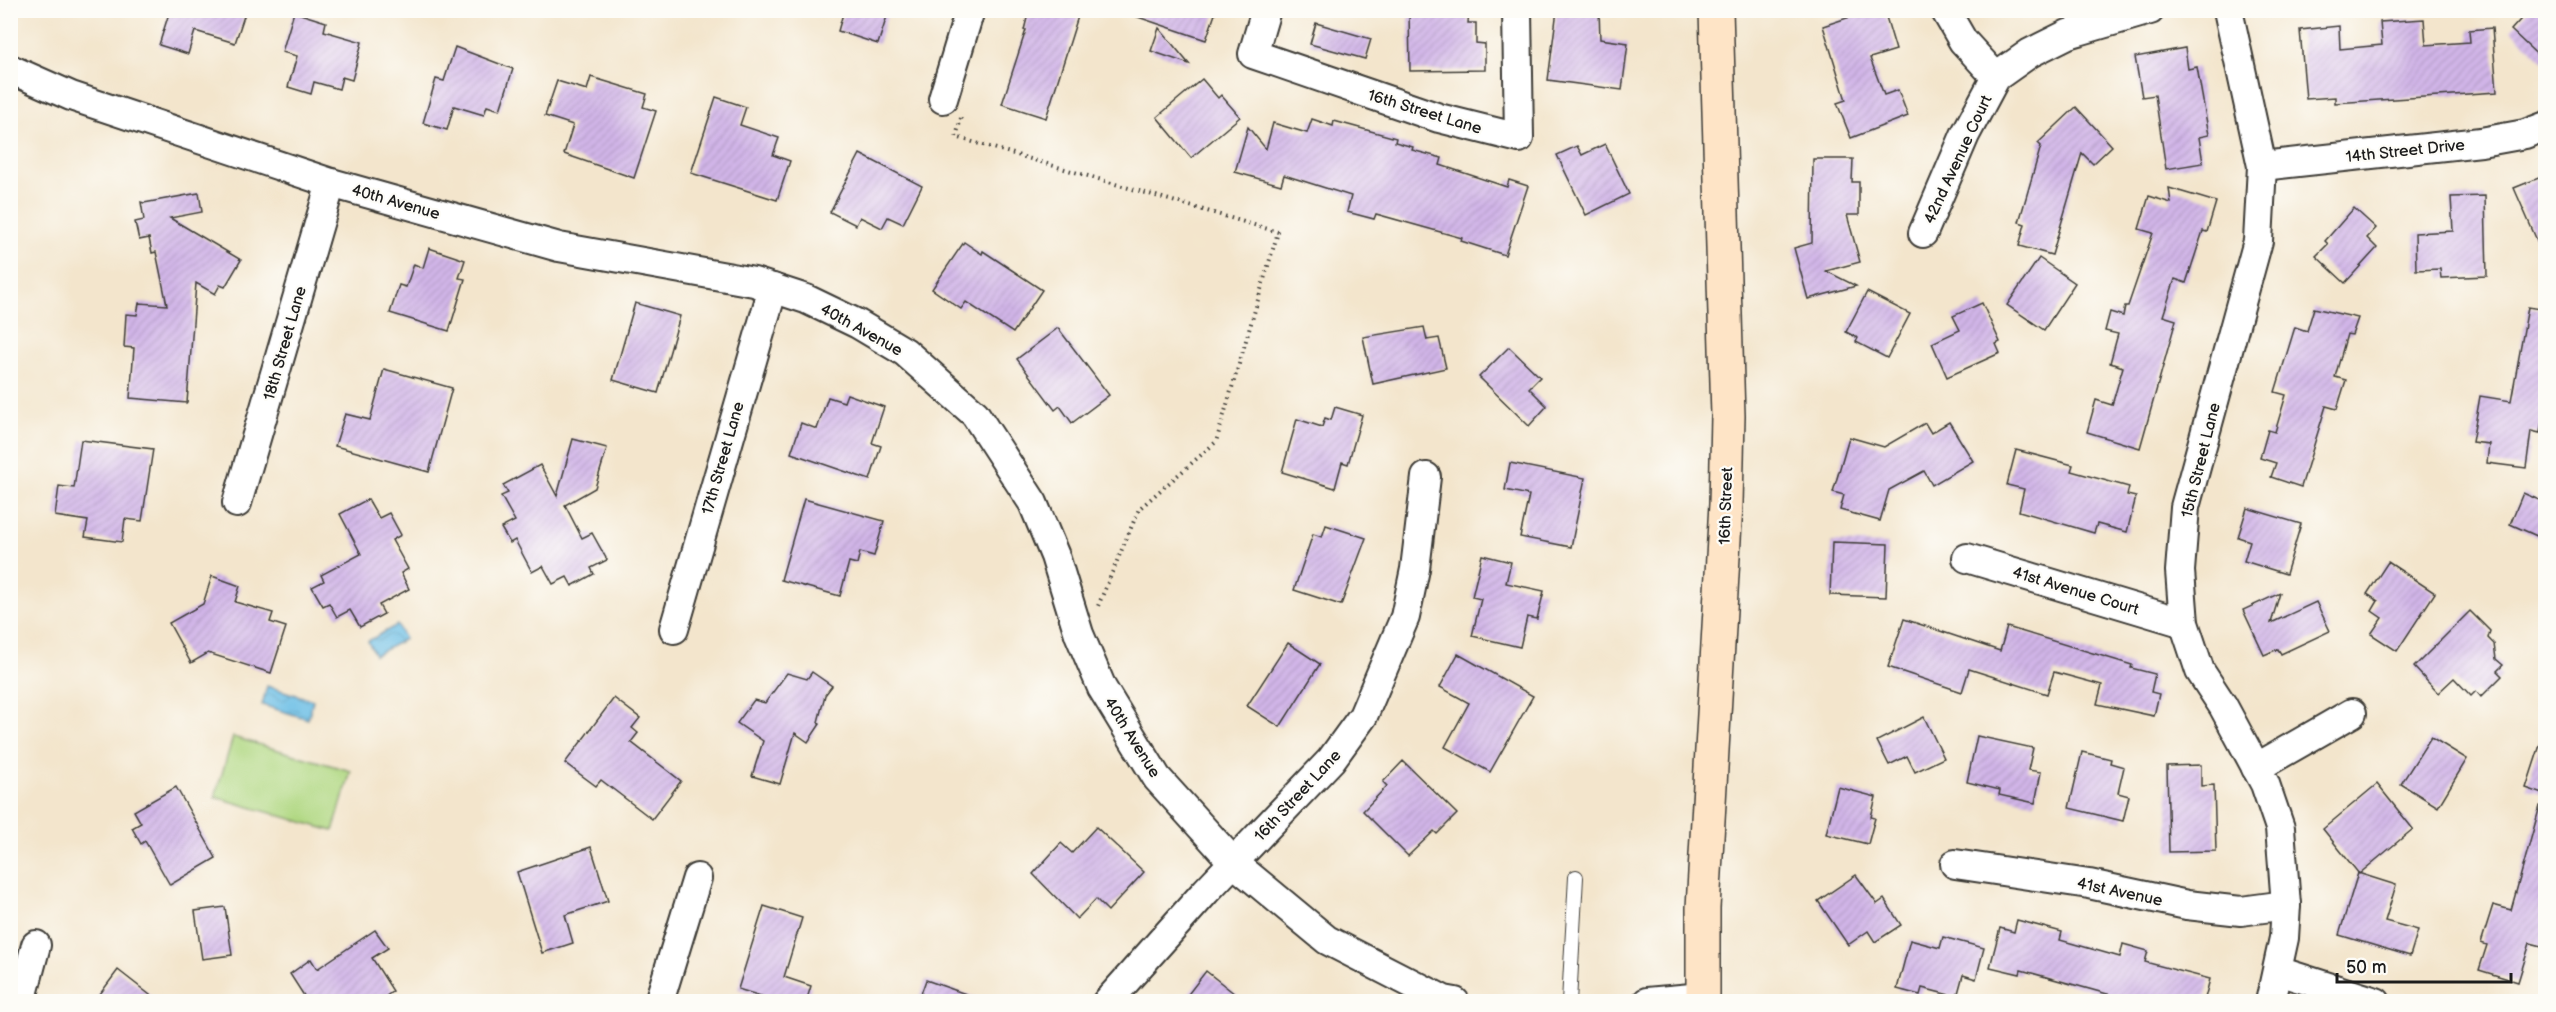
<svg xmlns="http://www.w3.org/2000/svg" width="2556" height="1012" font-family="'Balsamiq Sans',sans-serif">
  <defs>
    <pattern id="water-waves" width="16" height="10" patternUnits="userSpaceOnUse" patternTransform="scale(1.5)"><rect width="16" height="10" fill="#69bde5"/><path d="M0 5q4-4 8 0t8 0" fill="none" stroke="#5aa2c4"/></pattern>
    <pattern id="building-hatch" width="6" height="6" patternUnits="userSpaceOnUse" patternTransform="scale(1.5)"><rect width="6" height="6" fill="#d1b5e8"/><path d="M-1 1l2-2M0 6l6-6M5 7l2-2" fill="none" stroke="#b39bc6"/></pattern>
  </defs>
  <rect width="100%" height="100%" fill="#fdfcf7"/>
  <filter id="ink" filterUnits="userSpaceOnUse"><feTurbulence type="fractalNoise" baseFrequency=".0167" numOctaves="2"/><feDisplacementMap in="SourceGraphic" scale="12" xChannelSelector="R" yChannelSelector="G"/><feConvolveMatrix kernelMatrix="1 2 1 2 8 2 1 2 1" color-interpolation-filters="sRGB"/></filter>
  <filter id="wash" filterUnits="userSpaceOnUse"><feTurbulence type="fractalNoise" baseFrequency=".008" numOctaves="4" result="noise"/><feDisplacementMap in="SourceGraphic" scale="24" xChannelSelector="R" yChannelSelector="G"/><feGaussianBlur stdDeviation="1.35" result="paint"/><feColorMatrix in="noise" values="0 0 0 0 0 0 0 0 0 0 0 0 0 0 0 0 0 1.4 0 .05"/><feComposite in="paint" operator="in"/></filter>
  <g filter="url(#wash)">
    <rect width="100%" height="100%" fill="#f3e5cc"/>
    <path fill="#b1d883" stroke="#667a50" stroke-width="1.5" d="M233,737L351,771L333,831L215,797Z"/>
    <g fill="url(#water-waves)" stroke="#426c80" stroke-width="1.5">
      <path d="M397,625L405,639L375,655L368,641Z"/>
      <path d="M267,686L313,700L308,719L262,705Z"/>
    </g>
    <g id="blocks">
      <g fill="url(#building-hatch)">
        <path d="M170,10H246L235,43L195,31L188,54L159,45Z"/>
        <path d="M844,10H889L878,44L838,31Z"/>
        <path d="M1029,10H1080L1046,118L1002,104L1026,30H1024Z"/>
        <path d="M1130,10H1205L1215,14L1206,40L1129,14Z"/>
        <path d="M1409,10H1469L1468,23H1476V43L1485,44V70L1410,71Z"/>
        <path d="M1557,10H1599L1600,39L1628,43L1622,90L1548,80Z"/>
        <path d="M1871,10H1884L1896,50L1870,58L1884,95L1898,90L1908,116L1851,138L1837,103L1846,100L1823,26Z"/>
        <path d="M2529,10H2546V63L2511,30Z"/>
        <path d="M294,12L326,22L324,31L362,42L352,80L342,77L339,89L314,82L311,94L288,87L297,56L282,52Z"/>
        <path d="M2424,19L2426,45L2470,42L2469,30L2492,28L2497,92L2335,103V97L2306,99L2300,30L2339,26L2340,49L2382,45L2380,22Z"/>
        <path d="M1316,23L1371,39L1365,59L1310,44Z"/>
        <path d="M1159,28L1189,64L1151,51Z"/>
        <path d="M455,47L513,69L500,110L487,106L484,115L454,106L447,130L423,123L436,79L444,81Z"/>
        <path d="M2185,48L2188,69L2197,67L2209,135L2199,137L2203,163L2166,169L2155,95L2142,97L2135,57Z"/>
        <path d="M591,77L647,94L643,107L656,111L634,178L564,154L573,125L545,116L557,81L587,90Z"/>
        <path d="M1202,79L1218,98L1221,95L1240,117L1191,158L1157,117Z"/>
        <path d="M716,97L746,107L740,125L779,138L773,155L790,161L777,200L691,173Z"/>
        <path d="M2076,107L2112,146L2093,164L2082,153L2052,255L2019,246L2025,224L2019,222L2041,146L2038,143Z"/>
        <path d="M1312,119L1333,126L1334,121L1396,138L1395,142L1413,147L1412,150L1442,158L1440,165L1507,187L1509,180L1528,186L1505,255L1461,241L1462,238L1376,214L1374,219L1347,212L1351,196L1284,175L1281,185L1235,172L1248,127L1266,149L1273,123L1307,133Z"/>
        <path d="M1605,144L1629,194L1586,215L1557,155L1577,146L1582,155Z"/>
        <path d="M860,154L922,186L903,224L888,217L882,228L860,217L856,225L830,212Z"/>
        <path d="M1813,159H1853L1852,182H1859V215H1847L1860,262L1826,271L1856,286L1808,299L1794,248L1812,243Z"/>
        <path d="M2546,175V261L2514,188Z"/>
        <path d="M2169,188L2216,202L2207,232L2203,231L2186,283L2175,279L2163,316L2176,320L2140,448L2087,432L2096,400L2112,405L2123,367L2110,363L2118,334L2105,331L2110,312L2123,316L2125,306H2128L2153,233L2139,229L2149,196L2171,203Z"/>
        <path d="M199,193L202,212L170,218L241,260L225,287L220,285L215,294L196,283L187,403L130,398L134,348L124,347L126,314L137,315L139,303L167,305L156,252L152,253L149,238L139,240L135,222L144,220L141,202L144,203Z"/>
        <path d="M2485,196L2487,276L2441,278L2440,269L2416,270L2415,233L2453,231L2451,197Z"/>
        <path d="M2354,208L2376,228L2367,238L2377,248L2345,283L2316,256L2328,244L2325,241Z"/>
        <path d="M964,242L982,254L983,251L1042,290L1013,333L966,302L961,309L932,289Z"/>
        <path d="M429,248L465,260L459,278L465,279L449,331L390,313L399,285L406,287L414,264L423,268Z"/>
        <path d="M2039,258L2075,283L2044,330L2007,305Z"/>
        <path d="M1867,292L1910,314L1887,358L1856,342L1858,338L1846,332Z"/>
        <path d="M635,303L680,316L658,393L613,380Z"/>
        <path d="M1982,303L2000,342L1996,344L2000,353L1947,377L1932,343L1960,330L1953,316Z"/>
        <path d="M2528,307L2546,310V396L2540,433L2531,431L2526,468L2487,463L2489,444L2472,442L2480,396L2511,401Z"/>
        <path d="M2314,308L2358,318L2352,335L2347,334L2335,377L2346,380L2337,409L2326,406L2301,487L2271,477L2276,463L2260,458L2268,430L2275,432L2286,395L2275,392L2295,327L2307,331Z"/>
        <path d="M1424,327L1427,340L1439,338L1446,368L1373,384L1363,337Z"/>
        <path d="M1058,328L1109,395L1072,423L1060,406L1055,410L1017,359Z"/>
        <path d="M1509,347L1540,377L1529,388L1547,406L1529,426L1479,377Z"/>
        <path d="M384,369L452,388L429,472L335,446L345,414L370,420Z"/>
        <path d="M847,394L884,407L872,443L881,446L870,480L791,453L801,423L817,429L828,397L844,402Z"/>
        <path d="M1335,407L1362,415L1348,464L1342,462L1335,488L1282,472L1297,419L1322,427L1325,418L1331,420Z"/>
        <path d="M1949,422L1973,461L1932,485L1924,471L1889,490L1880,521L1840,510L1844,495L1833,492L1849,437L1884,447L1925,423L1931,433Z"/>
        <path d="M573,439L607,448L595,488L565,505L582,538L592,533L607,560L591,568L594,574L572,586L567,577L553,584L543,566L532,572L515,540L510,543L501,528L515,521L501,496L508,493L503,485L540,465L557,496Z"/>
        <path d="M81,440L153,449L142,521L125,519L122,542L85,537L88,521L55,516L59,486L74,488Z"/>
        <path d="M2016,450L2073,465L2071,471L2129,487L2127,495L2136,497L2127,532L2097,524L2094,533L2019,511L2024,489L2007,485Z"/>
        <path d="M1510,463L1585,478L1571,547L1520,537L1529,495L1505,490Z"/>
        <path d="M2523,493L2546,503V540L2510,524Z"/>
        <path d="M368,499L379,518L389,513L401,535L392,540L408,569L401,573L409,589L379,605L384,614L360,627L350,610L337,617L329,603L323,606L312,587L324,581L321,575L361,554L340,514Z"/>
        <path d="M804,499L884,521L874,556L860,552L857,564L849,562L840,596L781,580Z"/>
        <path d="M2247,508L2301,524L2286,574L2244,561L2250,541L2238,537Z"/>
        <path d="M1326,525L1366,538L1341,605L1294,590L1313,534L1322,537Z"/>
        <path d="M1832,542L1888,544L1886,597L1830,595Z"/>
        <path d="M1482,555L1511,562L1506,583L1544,591L1537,619L1527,617L1520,647L1472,636L1481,599L1472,597Z"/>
        <path d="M2388,562L2435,593L2397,651L2371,634L2382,618L2372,611L2378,601L2367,594Z"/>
        <path d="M212,576L240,586L235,602L273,613L270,622L286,627L271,673L208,653L191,663L169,623L203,604Z"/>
        <path d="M2280,593L2271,623L2316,602L2330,631L2281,654L2278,649L2264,655L2243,610Z"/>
        <path d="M2470,611L2490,631L2488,638L2494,644L2496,659L2503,665L2497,671L2502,676L2481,697L2476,691L2471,696L2454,678L2438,693L2414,667Z"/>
        <path d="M1904,619L2000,651L2007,627L2132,665L2131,668L2155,674L2151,692L2159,694L2154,716L2097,704L2102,685L2054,672L2047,694L1969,669L1962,692L1888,667Z"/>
        <path d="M1288,643L1320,664L1280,727L1247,706Z"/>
        <path d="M1458,654L1533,696L1490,772L1445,747L1469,703L1440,687Z"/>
        <path d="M812,672L832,686L825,695L818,722L820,724L808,742L795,733L780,784L752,776L763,741L737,723L754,700L765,703L787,673L807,679Z"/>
        <path d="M614,698L640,718L632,728L638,733L631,742L681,781L652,819L601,780L596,786L565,763Z"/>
        <path d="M1924,717L1944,758L1915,772L1907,756L1889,765L1877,741Z"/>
        <path d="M1977,736L2033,748L2028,770L2041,772L2035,803L1999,795L2000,790L1967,782Z"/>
        <path d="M2431,737L2467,759L2438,807L2401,784Z"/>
        <path d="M2542,739L2546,740V795L2526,788Z"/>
        <path d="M2082,752L2111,759L2110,763L2124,767L2118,793L2129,796L2123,821L2069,808Z"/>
        <path d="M1403,761L1457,814L1437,834L1434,831L1408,856L1363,811L1387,786L1383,782Z"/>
        <path d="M2201,765V786L2214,785L2216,851L2169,852L2167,766Z"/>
        <path d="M2377,784L2413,829L2359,874L2323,829Z"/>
        <path d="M176,787L216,858L170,885L145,841L141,844L132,828L141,823L134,811Z"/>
        <path d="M1838,787L1876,797L1871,817L1875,818L1868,844L1826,834Z"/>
        <path d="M2540,806L2546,807V947L2530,943L2518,982L2479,970L2487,945L2481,943L2493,905L2511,910Z"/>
        <path d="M1096,827L1144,872L1108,911L1096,899L1077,919L1033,874L1061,843L1072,853Z"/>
        <path d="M591,847L608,901L565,915L573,943L542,953L517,872Z"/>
        <path d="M2358,873L2396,885L2385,921L2418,930L2410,956L2339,935Z"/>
        <path d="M1856,875L1877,904L1884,899L1901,925L1875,942L1868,931L1848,945L1818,901Z"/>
        <path d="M764,906L802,918L784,977L811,986L806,1002H763L764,997L738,989Z"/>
        <path d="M225,907L232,955L202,959L195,911Z"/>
        <path d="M2017,920L2062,932L2060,940L2120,957L2123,944L2148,951L2145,962L2210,979L2204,1002H2136L2021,970L2020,974L1990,967L2000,928L2014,932Z"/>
        <path d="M375,930L388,948L372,958L393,991L378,1002H308L290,974L311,959L317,969Z"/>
        <path d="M1943,937L1984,948L1976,979L1963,975L1957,997L1922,988L1920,995L1897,989L1910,940L1940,948Z"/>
        <path d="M118,970L159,1002H94Z"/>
        <path d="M1206,971L1245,1002H1182Z"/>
        <path d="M926,980L980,999L979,1002H918Z"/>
      </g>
    </g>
  </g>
  <g filter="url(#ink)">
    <use href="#blocks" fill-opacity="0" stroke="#3c3a36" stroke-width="1.5"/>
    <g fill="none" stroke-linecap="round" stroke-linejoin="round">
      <defs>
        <path id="service" d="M1569,1002L1576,877"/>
        <g id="minor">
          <path d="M1266,10L1253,54L1439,118L1519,138L1517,10"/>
          <path d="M1945,10L1963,41L1996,77"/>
          <path d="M2228,10L2262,166L2258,241L2185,507L2180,571L2184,623L2200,671L2223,706L2265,784L2280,828L2286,905L2284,938L2270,1002"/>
          <path d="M10,69L71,96L331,183L559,247L754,282L806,299L858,324L905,352L975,414L1033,503L1055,556L1079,634L1102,688L1157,778L1234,863L1327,940L1444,1000L1455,1002"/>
          <path d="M943,99L970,10"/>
          <path d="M2262,166L2481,142L2525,134L2546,126"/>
          <path d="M1923,233L1965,135L1996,77L2030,53L2068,34L2150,10"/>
          <path d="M237,503L331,183"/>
          <path d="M1967,558L2184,623"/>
          <path d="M674,629L773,288"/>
          <path d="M2256,768L2352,713"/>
          <path d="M1955,864L2089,884L2187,905L2241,911L2286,905"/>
          <path d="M2278,971L2376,1002"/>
          <path d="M21,1002L36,945"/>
          <path d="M659,1002L697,878"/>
          <path d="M1107,1002L1206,891L1331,760L1363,716L1405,617L1415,569L1426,477"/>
          <path d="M1647,1002L1703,997"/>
        </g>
        <path id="secondary" d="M1703,1002V908L1726,504L1728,416L1716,10"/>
      </defs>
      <use href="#service" stroke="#3c3a36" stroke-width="16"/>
      <use href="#minor" stroke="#3c3a36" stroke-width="32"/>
      <use href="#secondary" stroke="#3c3a36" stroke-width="36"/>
      <path stroke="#3c3a36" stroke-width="4" stroke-dasharray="1.5 4.5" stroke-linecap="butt" d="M961,118L956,137L1278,232L1216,442L1139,509L1098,606"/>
      <use href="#service" stroke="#fff" stroke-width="14"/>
      <use href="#minor" stroke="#fff" stroke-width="28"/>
      <use href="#secondary" stroke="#fee4c6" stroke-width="33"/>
    </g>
  </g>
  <g text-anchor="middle" stroke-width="4.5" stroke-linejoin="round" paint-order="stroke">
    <g font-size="16" fill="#1c1c1c" stroke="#fdfcf7">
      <text transform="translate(1425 111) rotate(17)" y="6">16th Street Lane</text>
      <text transform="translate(2405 150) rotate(-6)" y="6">14th Street Drive</text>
      <text transform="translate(1957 159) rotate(-65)" y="6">42nd Avenue Court</text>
      <text transform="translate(396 201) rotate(16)" y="6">40th Avenue</text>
      <text transform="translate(862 329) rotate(29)" y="6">40th Avenue</text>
      <text transform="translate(284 343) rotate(-74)" y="6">18th Street Lane</text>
      <text transform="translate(722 458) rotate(-74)" y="6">17th Street Lane</text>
      <text transform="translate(2200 460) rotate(-76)" y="6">15th Street Lane</text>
      <text transform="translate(1725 506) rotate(-88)" y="6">16th Street</text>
      <text transform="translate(2076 590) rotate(17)" y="6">41st Avenue Court</text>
      <text transform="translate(1133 737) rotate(58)" y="6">40th Avenue</text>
      <text transform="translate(1297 795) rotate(-47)" y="6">16th Street Lane</text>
      <text transform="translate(2120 891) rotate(12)" y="6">41st Avenue</text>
    </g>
  </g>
  <rect width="2556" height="1012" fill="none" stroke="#fdfcf7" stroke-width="36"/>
  <path d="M2337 973v9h174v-9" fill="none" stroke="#1c1c1c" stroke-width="3"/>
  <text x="2346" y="973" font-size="18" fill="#1c1c1c" stroke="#fdfcf7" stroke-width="4.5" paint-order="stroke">50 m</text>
</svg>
